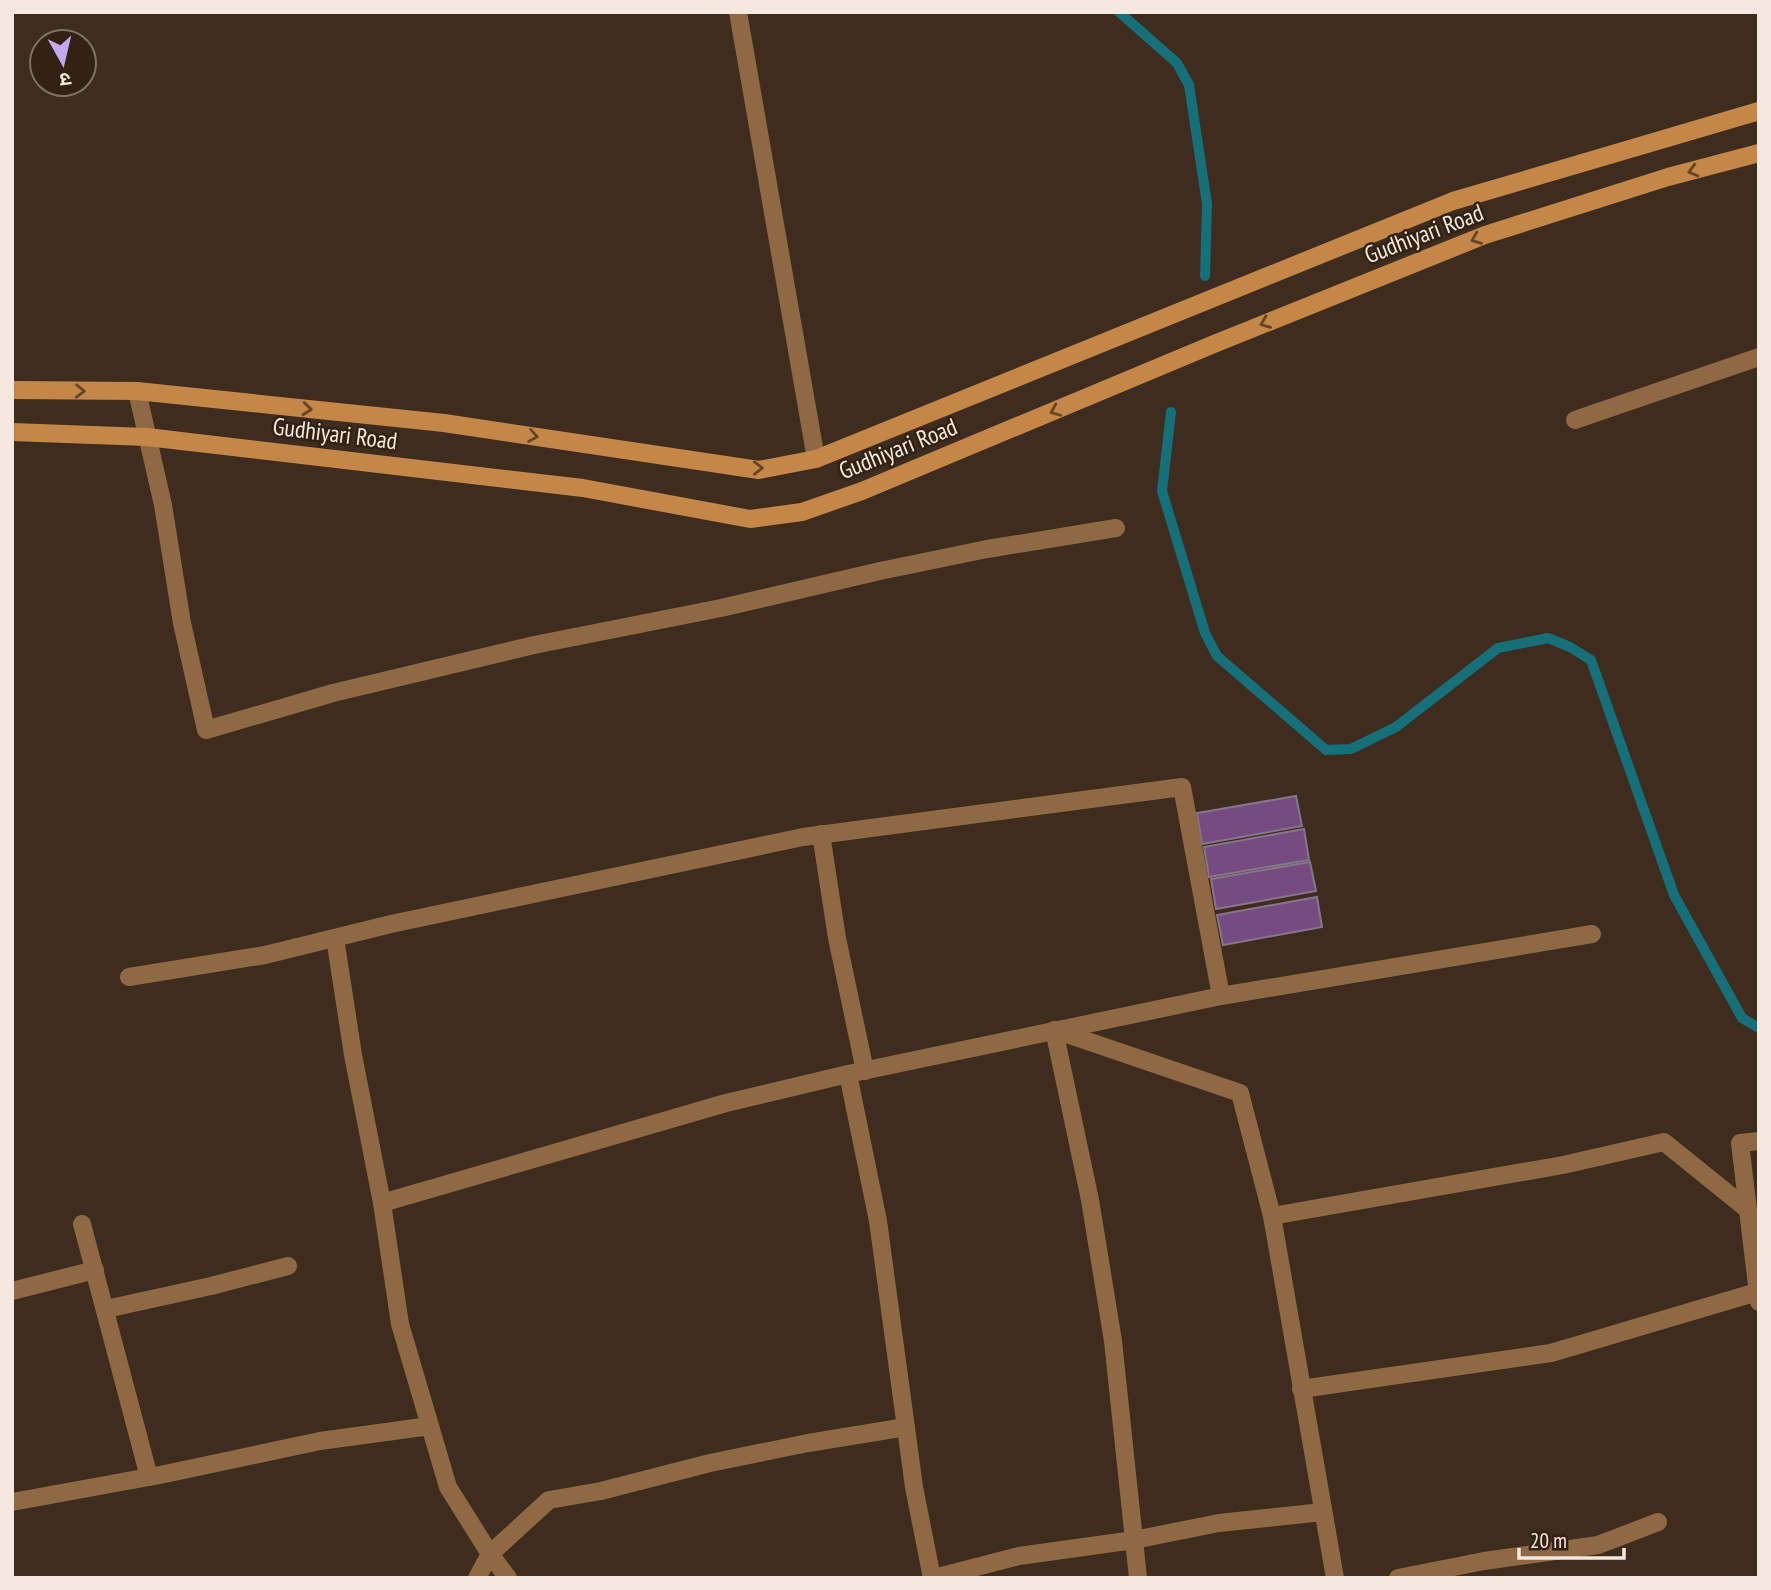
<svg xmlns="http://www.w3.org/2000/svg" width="1771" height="1590" font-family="'PT Sans Narrow','Noto Sans Devanagari',sans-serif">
  <rect width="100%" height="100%" fill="#3e2c1e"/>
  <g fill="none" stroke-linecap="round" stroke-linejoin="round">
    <g stroke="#16707a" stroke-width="10">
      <path d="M1119,12L1177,63L1189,85L1207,204L1205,276"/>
      <path d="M1171,412L1162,491L1205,633L1217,656L1326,750L1351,749L1396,727L1498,648L1548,638L1570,647L1591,660L1674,895L1742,1018L1759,1028"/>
    </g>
  </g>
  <g fill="#764b82" stroke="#86768a" stroke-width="2">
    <path d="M1296,796L1302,826L1202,844L1197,813Z"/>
    <path d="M1304,829L1309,860L1209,877L1204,847Z"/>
    <path d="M1310,862L1316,891L1216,909L1211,879Z"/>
    <path d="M1317,897L1322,927L1223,945L1217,915Z"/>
  </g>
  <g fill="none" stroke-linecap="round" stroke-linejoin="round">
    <g stroke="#8f6943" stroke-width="18">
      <path d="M738,12L816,459"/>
      <path d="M137,391L163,505L182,623L206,730L333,693L534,645L721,608L880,571L987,549L1116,528"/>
      <path d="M1575,420L1759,357"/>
      <path d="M821,834L837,938L865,1071"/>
      <path d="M335,938L353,1055L382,1203L400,1324L448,1487L490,1554L508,1578"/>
      <path d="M129,977L265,955L391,924L803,837L1182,787L1221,996"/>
      <path d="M1054,1030L1090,1200L1113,1341L1138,1578"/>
      <path d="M1055,1030L1240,1093L1272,1216L1335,1578"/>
      <path d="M848,1074L878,1221L914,1487L932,1578"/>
      <path d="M382,1203L726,1103L848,1074L1221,996L1592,934"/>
      <path d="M1272,1216L1563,1165L1664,1142L1747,1209"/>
      <path d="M82,1224L149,1477"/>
      <path d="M12,1291L95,1270"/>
      <path d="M1759,1302L1740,1143L1759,1141"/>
      <path d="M106,1309L211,1286L288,1266"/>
      <path d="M1301,1389L1551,1353L1757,1292"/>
      <path d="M12,1502L160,1475L320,1441L430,1426"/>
      <path d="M477,1578L490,1554L549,1500L601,1491L710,1463L808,1443L906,1427"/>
      <path d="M934,1578L1019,1556L1134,1540L1219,1523L1323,1512"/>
      <path d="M1398,1578L1484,1561L1598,1545L1658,1522"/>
    </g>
    <g stroke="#c48748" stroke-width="18">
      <path d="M12,390L137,391L444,423L759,470L816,459L1453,201L1759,111"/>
      <path d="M12,432L147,437L583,488L750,519L802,512L862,491L1214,344L1485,235L1668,177L1759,153"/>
    </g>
  </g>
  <defs><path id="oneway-chevron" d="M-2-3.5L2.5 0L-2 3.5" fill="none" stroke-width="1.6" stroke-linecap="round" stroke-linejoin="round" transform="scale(1.75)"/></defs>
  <g stroke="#664526">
    <use href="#oneway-chevron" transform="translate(1693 171) rotate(165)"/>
    <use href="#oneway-chevron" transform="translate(1476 239) rotate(158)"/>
    <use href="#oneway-chevron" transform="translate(1265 323) rotate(158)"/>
    <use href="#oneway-chevron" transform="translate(80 391) rotate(1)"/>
    <use href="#oneway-chevron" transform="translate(307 409) rotate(6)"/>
    <use href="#oneway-chevron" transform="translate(1055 411) rotate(157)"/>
    <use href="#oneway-chevron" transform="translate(533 436) rotate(9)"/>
    <use href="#oneway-chevron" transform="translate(758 468) rotate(-1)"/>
  </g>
  <g text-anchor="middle" stroke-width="5" stroke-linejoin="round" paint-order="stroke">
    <g font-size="24" fill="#f4e8df" stroke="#332214">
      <text transform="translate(1424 234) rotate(-21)" y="8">Gudhiyari Road</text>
      <text transform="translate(335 434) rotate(7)" y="8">Gudhiyari Road</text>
      <text transform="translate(898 449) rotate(-22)" y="8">Gudhiyari Road</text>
    </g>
  </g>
  <rect width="1771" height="1590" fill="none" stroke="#f4e8df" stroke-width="28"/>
  <g transform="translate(63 63) rotate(172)"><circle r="33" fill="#332214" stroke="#807165" stroke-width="2"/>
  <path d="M0-5L12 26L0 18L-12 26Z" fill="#c4a7f1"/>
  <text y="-10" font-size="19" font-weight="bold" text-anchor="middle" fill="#f4e8df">उ</text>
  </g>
  <path d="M1519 1548v10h105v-10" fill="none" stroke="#f4e8df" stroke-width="3.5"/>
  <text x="1530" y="1548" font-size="21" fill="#f4e8df" stroke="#332214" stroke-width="5" paint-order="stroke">20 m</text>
</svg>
